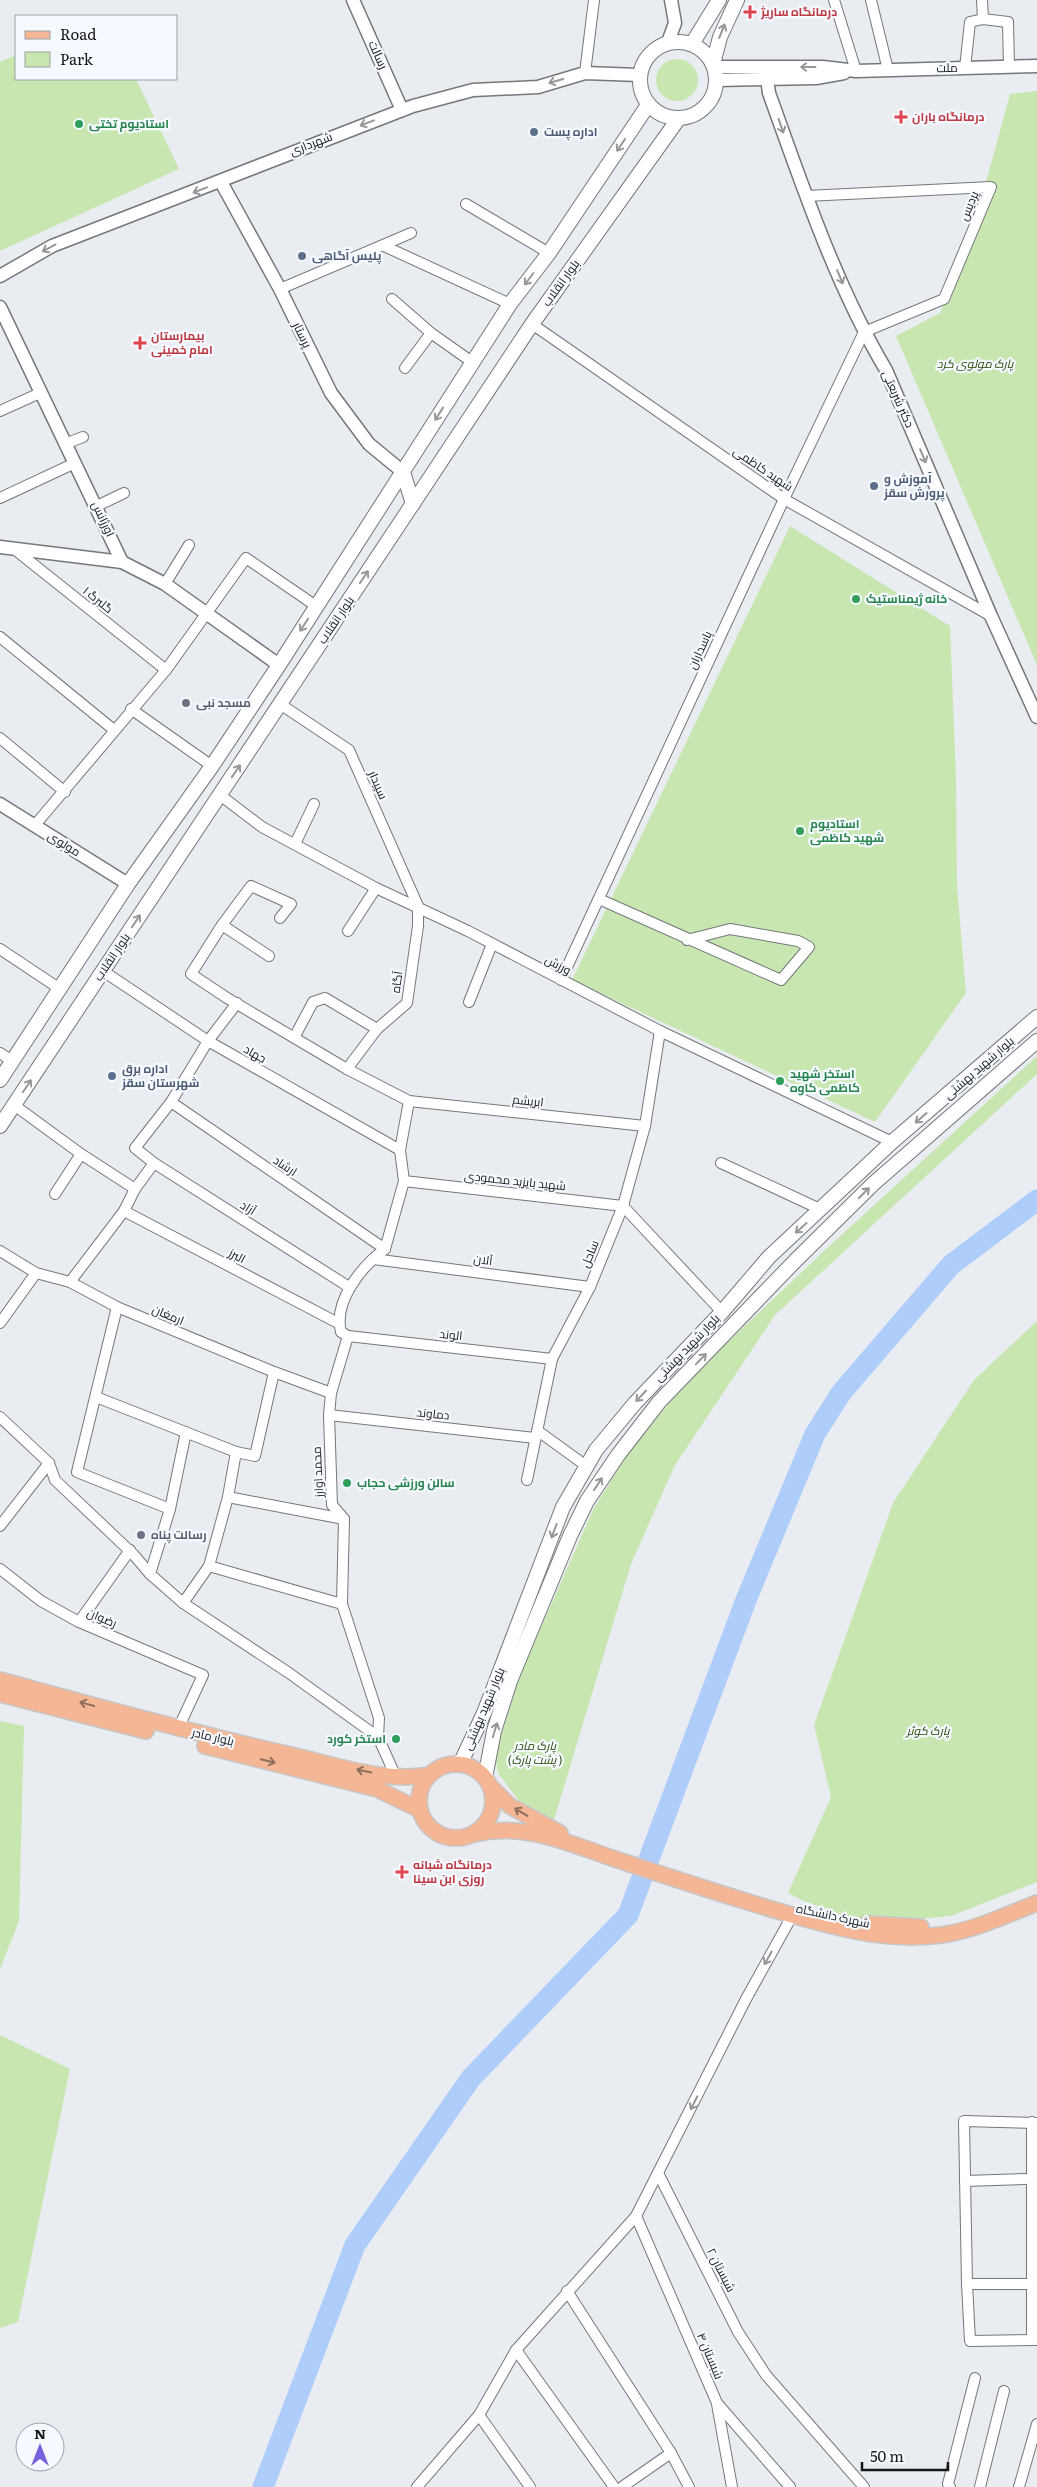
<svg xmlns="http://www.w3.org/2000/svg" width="1037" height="2487" font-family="Literata,Cairo,serif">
  <rect width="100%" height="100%" fill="#e9ecf1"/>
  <g fill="#c8e7b0">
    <path d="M16,55V79H136L179,169L0,251V62Z"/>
    <circle cx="677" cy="80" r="21"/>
    <path d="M1037,91V665L896,336L940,313L973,230L1010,94Z"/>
    <path d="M790,526L950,626L956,777L957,885L966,993L875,1122L572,980Z"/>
    <path d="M1037,1056V1074L775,1315L675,1465L631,1564L554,1820L522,1805L498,1773L495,1754L520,1676L546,1616L593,1510L629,1451L692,1376L825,1250Z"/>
    <path d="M1037,1321V1882L951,1916L906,1920L853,1919L804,1901L788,1893L831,1797L814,1725L893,1503L974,1380Z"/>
    <path d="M0,1721L24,1726L19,1921L0,1969Z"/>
    <path d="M0,2035L70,2069L18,2322L0,2328Z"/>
  </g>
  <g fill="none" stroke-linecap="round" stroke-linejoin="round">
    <path stroke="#aecdfa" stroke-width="21" d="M263,2487L355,2245L471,2078L628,1915L746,1600L815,1434L841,1393L951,1265L1037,1200"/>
    <defs>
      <g id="minor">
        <path d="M834,0L856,71"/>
        <path d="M871,0L888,70"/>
        <path d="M982,0L983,19"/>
        <path d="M965,68L970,22L983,19L1008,22L1009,67"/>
        <path d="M585,73L594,0"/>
        <path d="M466,204L549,253"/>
        <path d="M384,246L510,304"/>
        <path d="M280,289L411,233"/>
        <path d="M392,299L431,333L472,362"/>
        <path d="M532,324L784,499L991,616"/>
        <path d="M405,368L431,333"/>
        <path d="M0,411L40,393"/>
        <path d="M65,444L83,437"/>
        <path d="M0,498L75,463"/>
        <path d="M97,506L124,493"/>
        <path d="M13,548L166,670"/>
        <path d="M165,584L189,545"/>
        <path d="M0,637L114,730"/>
        <path d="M280,704L349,750L418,906V926L407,1003L377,1029L347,1069"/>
        <path d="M131,709L212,766"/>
        <path d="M0,738L65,792"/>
        <path d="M220,795L262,827L376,888L468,931L660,1031L892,1142"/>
        <path d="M35,825L166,670L246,558L316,606"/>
        <path d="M295,844L314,804"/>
        <path d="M599,899L781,980L809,947L798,941L730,929L687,940"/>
        <path d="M280,918L291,904L251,886L222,925L191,974L227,998L347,1069L409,1101L645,1126"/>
        <path d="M222,925L269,956"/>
        <path d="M348,931L376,888"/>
        <path d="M0,949L60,989"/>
        <path d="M103,971L208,1041L400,1150"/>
        <path d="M561,980L784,499L864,332L944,299L991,187L806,196"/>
        <path d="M469,1002L492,944"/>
        <path d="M237,1003L208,1041L171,1102L135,1148L154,1163L349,1287"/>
        <path d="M295,1036L313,1002L325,998L377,1029"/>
        <path d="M0,1053L12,1061"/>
        <path d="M171,1102L385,1249"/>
        <path d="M14,1105L81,1154L135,1189"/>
        <path d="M721,1163L822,1210"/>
        <path d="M404,1181L623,1206L722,1312"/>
        <path d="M55,1194L81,1154"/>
        <path d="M124,1211L338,1323"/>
        <path d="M385,1249L404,1181L400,1150L409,1101"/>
        <path d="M0,1251L36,1273L70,1282L117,1307L274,1372L331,1393"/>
        <path d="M373,1259L590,1287"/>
        <path d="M70,1282L124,1211L135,1189L154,1163"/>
        <path d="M117,1307L77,1472L170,1509"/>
        <path d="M0,1323L36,1273"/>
        <path d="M348,1336L552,1359"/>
        <path d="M96,1397L236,1452L255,1456L274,1372"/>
        <path d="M329,1415L535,1438"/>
        <path d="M0,1417L49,1463L55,1480L133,1554L150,1574L183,1603L289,1673L378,1737L396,1777"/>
        <path d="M538,1431L585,1465"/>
        <path d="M527,1480L552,1359L590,1287L623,1206L645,1126L660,1031"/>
        <path d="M228,1497L344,1519"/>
        <path d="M0,1526L49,1463"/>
        <path d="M209,1566L342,1604"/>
        <path d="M0,1569L41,1601L79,1622L203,1675L178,1729"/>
        <path d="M150,1574L170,1509L186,1432"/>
        <path d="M183,1603L209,1566L228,1497L236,1452"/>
        <path d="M79,1622L130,1550"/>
        <path d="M378,1737L379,1718L342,1604L344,1519L332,1505L329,1415L331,1393L348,1336L341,1332C333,1301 362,1266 385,1249"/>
        <path d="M1032,2122V2340"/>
        <path d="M1037,2123L964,2121L967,2284L970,2341L1037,2340"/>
        <path d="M658,2173L738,2332L766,2375L864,2487"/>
        <path d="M965,2181L1025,2179"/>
        <path d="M636,2216L717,2403L790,2487"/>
        <path d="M967,2284H1037"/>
        <path d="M567,2291L671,2453L689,2487"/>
        <path d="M516,2350L614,2487"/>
        <path d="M717,2404L732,2487"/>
        <path d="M479,2415L530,2487"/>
        <path d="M417,2487L479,2415L516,2350L636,2216L746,1999L792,1916"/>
        <path d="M622,2487L671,2453"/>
        <path d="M950,2487L948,2484L975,2378"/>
        <path d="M980,2487L1004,2391"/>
        <path d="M1019,2487L1037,2424"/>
      </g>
      <g id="tertiary">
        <path d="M353,0L402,110"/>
        <path d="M668,42L675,23L671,0"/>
        <path d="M714,67H823L856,71L1037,66"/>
        <path d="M767,79L769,93C803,187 835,284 886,370L991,616L1037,717"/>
        <path d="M716,80L816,78L844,73"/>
        <path d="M221,182L280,289L331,393L369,444L403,472"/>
        <path d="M0,276L52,246L413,106L473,90L538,87L585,73L639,75"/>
        <path d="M0,307L122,562L165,584L279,665"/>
        <path d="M0,547L122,562"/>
        <path d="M0,804L128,884"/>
      </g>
      <g id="secondary">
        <circle cx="678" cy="80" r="38"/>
        <path d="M692,44L719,0"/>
        <path d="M713,64L720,37L737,0"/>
        <path d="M403,472L413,504"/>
        <path d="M0,1080L128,884L212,766L279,665L510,304L549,253L648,105"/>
        <path d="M0,1126L532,324L679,118"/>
        <path d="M456,1764L462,1760L484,1713L563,1507L596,1450L635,1403L722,1312L769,1257L892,1142L1037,1017"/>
        <path d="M485,1778L494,1731L510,1681L570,1536L587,1501L618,1455L659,1402L794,1262L873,1184L1037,1041"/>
      </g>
      <g id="primary">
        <path d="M0,1680C97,1707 193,1733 291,1755C335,1765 384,1783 429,1775"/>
        <path d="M0,1694L146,1731"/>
        <path d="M205,1746L377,1789L420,1810"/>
        <circle cx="456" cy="1801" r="37"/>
        <path d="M489,1785L510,1806L560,1833"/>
        <path d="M474,1834C523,1822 566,1842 612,1858C678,1880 743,1902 810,1920C854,1932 895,1941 941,1935C973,1931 1006,1915 1037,1903"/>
        <path d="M867,1924L921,1927"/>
      </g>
    </defs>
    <use href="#minor" stroke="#74777c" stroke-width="12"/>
    <use href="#tertiary" stroke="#74777c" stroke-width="15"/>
    <use href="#secondary" stroke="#74777c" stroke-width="16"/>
    <use href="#primary" stroke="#c7c7c8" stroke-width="18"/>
    <use href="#minor" stroke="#fff" stroke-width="10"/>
    <use href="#tertiary" stroke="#fff" stroke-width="12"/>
    <use href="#secondary" stroke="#fff" stroke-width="14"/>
    <use href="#primary" stroke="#f4b695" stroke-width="15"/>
  </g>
  <defs><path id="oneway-shaft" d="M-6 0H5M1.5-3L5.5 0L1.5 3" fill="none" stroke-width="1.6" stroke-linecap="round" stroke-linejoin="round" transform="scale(1.25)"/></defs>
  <g stroke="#969798">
    <use href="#oneway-shaft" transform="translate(722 31) rotate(-68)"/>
    <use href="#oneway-shaft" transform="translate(808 67) rotate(180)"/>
    <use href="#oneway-shaft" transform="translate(556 81) rotate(164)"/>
    <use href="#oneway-shaft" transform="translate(367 123) rotate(159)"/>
    <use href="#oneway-shaft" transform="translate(781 126) rotate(71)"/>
    <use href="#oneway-shaft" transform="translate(621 145) rotate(124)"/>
    <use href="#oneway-shaft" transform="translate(200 190) rotate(159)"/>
    <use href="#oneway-shaft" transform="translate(49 248) rotate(152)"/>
    <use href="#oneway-shaft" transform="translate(840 277) rotate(67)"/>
    <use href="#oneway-shaft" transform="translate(529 279) rotate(127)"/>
    <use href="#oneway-shaft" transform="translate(439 414) rotate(122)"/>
    <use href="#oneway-shaft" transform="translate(923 456) rotate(67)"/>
    <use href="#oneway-shaft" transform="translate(364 577) rotate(-56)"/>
    <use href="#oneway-shaft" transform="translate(304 625) rotate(123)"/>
    <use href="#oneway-shaft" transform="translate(236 771) rotate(-56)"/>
    <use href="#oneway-shaft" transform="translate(136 921) rotate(-56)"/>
    <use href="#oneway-shaft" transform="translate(27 1086) rotate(-56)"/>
    <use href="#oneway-shaft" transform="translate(921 1118) rotate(139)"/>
    <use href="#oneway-shaft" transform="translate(864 1193) rotate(-45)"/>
    <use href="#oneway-shaft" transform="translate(801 1228) rotate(138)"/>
    <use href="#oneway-shaft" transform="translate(701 1359) rotate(-46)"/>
    <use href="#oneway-shaft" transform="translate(641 1396) rotate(133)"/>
    <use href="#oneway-shaft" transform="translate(598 1484) rotate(-56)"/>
    <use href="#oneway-shaft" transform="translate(554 1531) rotate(111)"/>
    <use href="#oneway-shaft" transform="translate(495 1730) rotate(-73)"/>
    <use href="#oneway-shaft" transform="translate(768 1958) rotate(119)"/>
    <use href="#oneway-shaft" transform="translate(694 2103) rotate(117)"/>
  </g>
  <g stroke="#906e5d">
    <use href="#oneway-shaft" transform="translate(87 1704) rotate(-165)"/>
    <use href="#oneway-shaft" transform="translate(268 1761) rotate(14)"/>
    <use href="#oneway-shaft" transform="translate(364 1771) rotate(-168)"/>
    <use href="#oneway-shaft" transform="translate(521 1812) rotate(-149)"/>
  </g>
  <g fill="#e0444e" stroke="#f6f9ff" stroke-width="2">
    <path d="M747.5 4.5h5v5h5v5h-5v5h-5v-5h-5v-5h5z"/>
    <path d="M898.5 109.5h5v5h5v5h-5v5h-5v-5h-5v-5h5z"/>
    <path d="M137.5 335.5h5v5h5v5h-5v5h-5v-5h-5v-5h5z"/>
    <path d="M399.5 1864.5h5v5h5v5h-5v5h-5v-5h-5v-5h5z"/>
  </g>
  <g fill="#2e9e5b" stroke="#f6f9ff" stroke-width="2">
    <circle cx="79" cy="124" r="5"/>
    <circle cx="856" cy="599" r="5"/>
    <circle cx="800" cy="831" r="5"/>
    <circle cx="780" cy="1081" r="5"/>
    <circle cx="347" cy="1483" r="5"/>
    <circle cx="396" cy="1739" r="5"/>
  </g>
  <g fill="#5c6f8a" stroke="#f6f9ff" stroke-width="2">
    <circle cx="534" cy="132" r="5"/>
    <circle cx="302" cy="256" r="5"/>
    <circle cx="874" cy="486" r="5"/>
    <circle cx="112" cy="1076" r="5"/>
  </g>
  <g fill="#6b7280" stroke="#f6f9ff" stroke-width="2">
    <circle cx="186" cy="703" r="5"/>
    <circle cx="141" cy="1535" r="5"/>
  </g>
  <g text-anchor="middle" stroke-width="4.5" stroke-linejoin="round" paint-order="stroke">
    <g font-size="12" font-weight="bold" fill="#be3a42" stroke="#f6f9ff" text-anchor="start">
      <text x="761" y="16">درمانگاه ساریژ</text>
      <text x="912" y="121">درمانگاه باران</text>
      <text x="151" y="340">بیمارستان<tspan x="151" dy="14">امام خمینی</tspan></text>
      <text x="413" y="1869">درمانگاه شبانه<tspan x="413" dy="14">روزی ابن سینا</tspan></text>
    </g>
    <g font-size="12" fill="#161719" stroke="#f6f9ff">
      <text transform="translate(378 55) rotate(66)" y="4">رسالت</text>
      <text transform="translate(947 68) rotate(-1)" y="4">ملت</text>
      <text transform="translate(311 144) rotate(-21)" y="4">شهرداری</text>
      <text transform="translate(969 206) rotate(-67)" y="4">پردیس</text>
      <text transform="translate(561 283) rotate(-54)" y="4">بلوار انقلاب</text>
      <text transform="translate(302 335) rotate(64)" y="4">پرستار</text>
      <text transform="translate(898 399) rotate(66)" y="4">دکتر شریعتی</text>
      <text transform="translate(763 469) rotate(34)" y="4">شهید کاظمی</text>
      <text transform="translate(103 519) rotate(65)" y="4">اورژانس</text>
      <text transform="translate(98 600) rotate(39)" y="4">گلبرگ ۱</text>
      <text transform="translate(336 620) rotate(-56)" y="4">بلوار انقلاب</text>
      <text transform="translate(700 650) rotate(-65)" y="4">پاسداران</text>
      <text transform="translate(378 785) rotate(66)" y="4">سپیدار</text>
      <text transform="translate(64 844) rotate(32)" y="4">مولوی</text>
      <text transform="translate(112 957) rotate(-56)" y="4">بلوار انقلاب</text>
      <text transform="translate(558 965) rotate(28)" y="4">ورزش</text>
      <text transform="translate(397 982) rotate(-82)" y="4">آگاه</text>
      <text transform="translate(255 1054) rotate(30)" y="4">جهاد</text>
      <text transform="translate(979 1068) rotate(-41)" y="4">بلوار شهید بهشتی</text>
      <text transform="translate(528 1101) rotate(6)" y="4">ابریشم</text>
      <text transform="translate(285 1166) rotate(34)" y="4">ارشاد</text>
      <text transform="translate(515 1181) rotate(6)" y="4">شهید بایزید محمودی</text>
      <text transform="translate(248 1208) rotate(32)" y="4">آزاد</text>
      <text transform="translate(590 1254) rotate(-68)" y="4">ساحل</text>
      <text transform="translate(237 1256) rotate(28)" y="4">البرز</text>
      <text transform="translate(483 1260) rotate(7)" y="4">آلان</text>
      <text transform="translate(168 1315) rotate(23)" y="4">ارمغان</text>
      <text transform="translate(451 1335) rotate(6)" y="4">الوند</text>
      <text transform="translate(687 1348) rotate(-46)" y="4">بلوار شهید بهشتی</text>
      <text transform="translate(433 1414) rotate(6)" y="4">دماوند</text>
      <text transform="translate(318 1472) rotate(-93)" y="4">محمد اوارز</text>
      <text transform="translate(102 1618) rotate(23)" y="4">رضوان</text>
      <text transform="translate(484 1709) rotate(-67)" y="4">بلوار شهید بهشتی</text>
      <text transform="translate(213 1737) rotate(13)" y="4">بلوار مادر</text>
      <text transform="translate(833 1916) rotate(12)" y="4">شهرک دانشگاه</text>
      <text transform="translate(721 2270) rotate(63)" y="4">شبستان ۲</text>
      <text transform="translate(710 2356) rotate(67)" y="4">شبستان ۴</text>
    </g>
    <g font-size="12" font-weight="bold" fill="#27864d" stroke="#f6f9ff" text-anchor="start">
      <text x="89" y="128">استادیوم تختی</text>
      <text x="866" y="603">خانه ژیمناستیک</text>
      <text x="810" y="828">استادیوم<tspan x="810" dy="14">شهید کاظمی</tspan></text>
      <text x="790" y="1078">استخر شهید<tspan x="790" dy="14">کاظمی کاوه</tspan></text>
      <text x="357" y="1487">سالن ورزشی حجاب</text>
      <text x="386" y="1743" text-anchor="end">استخر کورد</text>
    </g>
    <g font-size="12" font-weight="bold" fill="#4e5e75" stroke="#f6f9ff" text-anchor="start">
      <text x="544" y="136">اداره پست</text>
      <text x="312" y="260">پلیس آگاهی</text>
      <text x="884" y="483">آموزش و<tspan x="884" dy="14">پرورش سقز</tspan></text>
      <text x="122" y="1073">اداره برق<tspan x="122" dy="14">شهرستان سقز</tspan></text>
    </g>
    <g font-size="12" font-style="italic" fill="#2c4a08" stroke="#f6f9ff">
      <text x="975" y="368">پارک مولوی کرد</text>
      <text x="928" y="1735">پارک کوثر</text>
      <text x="535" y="1750">پارک مادر<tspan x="535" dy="14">(پشت پارک )</tspan></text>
    </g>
    <g font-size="12" font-weight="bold" fill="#5b616d" stroke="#f6f9ff" text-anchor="start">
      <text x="196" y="707">مسجد نبی</text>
      <text x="151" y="1539">رسالت پناه</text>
    </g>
  </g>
  <rect x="15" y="15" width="162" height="65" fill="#f6f9ff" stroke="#9c9fa3"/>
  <rect x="25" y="31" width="25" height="8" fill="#f4b695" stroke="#9c9fa3"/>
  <text x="60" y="40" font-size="15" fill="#161719">Road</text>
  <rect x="25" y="52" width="25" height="15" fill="#c8e7b0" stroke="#9c9fa3"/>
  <text x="60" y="65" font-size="15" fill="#161719">Park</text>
  <g transform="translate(40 2447)"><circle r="24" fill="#f6f9ff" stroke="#9c9fa3"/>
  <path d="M0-4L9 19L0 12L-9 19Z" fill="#7760db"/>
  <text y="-8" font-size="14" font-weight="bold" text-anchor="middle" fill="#161719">N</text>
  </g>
  <path d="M862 2462v8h86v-8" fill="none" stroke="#161719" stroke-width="2.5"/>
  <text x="870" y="2462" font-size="15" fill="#161719" stroke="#f6f9ff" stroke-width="4" paint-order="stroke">50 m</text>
</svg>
